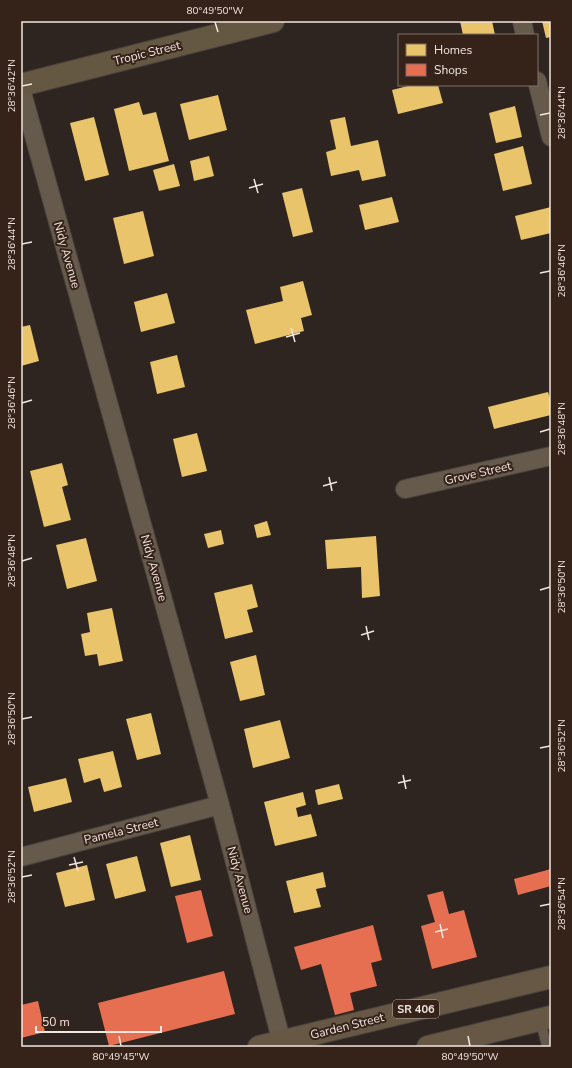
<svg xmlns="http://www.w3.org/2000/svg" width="572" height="1068" font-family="'Nunito Sans',sans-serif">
  <rect width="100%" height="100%" fill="#2f2520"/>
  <g fill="#e9c46a">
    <path d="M460,21H492L495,35H463Z"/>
    <path d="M542,21H551V37L546,38Z"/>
    <path d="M412,85H438L443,103L398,114L392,90Z"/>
    <path d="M218,95L227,130L189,140L180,104Z"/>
    <path d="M139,102L143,115L156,112L169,161L129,171L114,109Z"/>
    <path d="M515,106L522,137L496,143L489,113Z"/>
    <path d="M94,117L109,175L85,181L70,123Z"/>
    <path d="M345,117L351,146L378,140L386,176L362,181L359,170L331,176L326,152L336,149L330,120Z"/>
    <path d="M523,146L532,184L503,191L494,154Z"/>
    <path d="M209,156L214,176L194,181L190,161Z"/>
    <path d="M174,164L180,186L159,191L153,170Z"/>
    <path d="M302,188L313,232L293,237L282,193Z"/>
    <path d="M392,197L399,222L365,230L359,205Z"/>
    <path d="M551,207V233L521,240L515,216Z"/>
    <path d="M143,211L154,256L124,264L113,218Z"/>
    <path d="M303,281L312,315L301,318L304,331L255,344L246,310L283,301L280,287Z"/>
    <path d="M167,293L175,323L141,332L134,302Z"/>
    <path d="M30,325L39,361L21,366V327Z"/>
    <path d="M177,355L185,387L157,394L150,362Z"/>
    <path d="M548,392L551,402V415L494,429L488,407Z"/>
    <path d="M197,433L207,471L182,477L173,439Z"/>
    <path d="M62,463L68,485L62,487L71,520L44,527L30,471Z"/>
    <path d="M267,521L271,535L257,538L254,525Z"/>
    <path d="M221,530L224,544L208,548L204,534Z"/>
    <path d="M376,536L380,596L362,598L361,567L327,569L325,540Z"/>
    <path d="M86,538L97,581L67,589L56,545Z"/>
    <path d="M252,584L258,607L247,610L253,632L225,639L214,593Z"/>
    <path d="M112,608L123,661L99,666L97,654L85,656L81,634L90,632L87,613Z"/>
    <path d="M256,655L265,695L240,701L230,662Z"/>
    <path d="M151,713L161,754L137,760L126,719Z"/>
    <path d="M280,720L290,758L253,768L244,729Z"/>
    <path d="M113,751L122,787L104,792L100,778L84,783L78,759Z"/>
    <path d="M66,778L72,802L34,812L28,787Z"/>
    <path d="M339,784L343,799L318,805L315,790Z"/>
    <path d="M303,792L306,805L296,808L298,817L311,814L317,836L275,846L264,802Z"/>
    <path d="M190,835L201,880L171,887L160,843Z"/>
    <path d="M137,856L146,891L115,899L106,864Z"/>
    <path d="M87,865L95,900L65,907L56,873Z"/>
    <path d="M323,872L326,887L316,889L321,907L294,913L286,881Z"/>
  </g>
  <g fill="#e76f51">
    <path d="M551,869V886L518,895L514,879Z"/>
    <path d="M201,890L213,936L187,943L175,896Z"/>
    <path d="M443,891L449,914L464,910L477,957L432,969L421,926L435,922L427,895Z"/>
    <path d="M373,925L382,960L371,963L377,986L350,993L354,1010L335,1015L321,964L301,970L294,947Z"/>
    <path d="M224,971L235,1014L109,1046L98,1003Z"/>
    <path d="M38,1001L45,1032L21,1038V1005Z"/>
  </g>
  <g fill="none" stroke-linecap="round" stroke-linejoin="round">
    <defs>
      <path id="lane" d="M540,1020L547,1047"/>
      <g id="street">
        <path d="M522,21L525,35"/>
        <path d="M537,81L551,137"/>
        <path d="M21,89L220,805L283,1047"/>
        <path d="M405,489L551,456"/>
        <path d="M21,857L220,805"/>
      </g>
      <path id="secondary" d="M21,85L273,21"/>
      <g id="primary">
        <path d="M259,1047L551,977"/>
        <path d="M428,1047L551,1017"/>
      </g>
    </defs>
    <use href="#lane" stroke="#49413d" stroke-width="11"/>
    <use href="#street" stroke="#49413d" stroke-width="20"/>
    <use href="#secondary" stroke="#49413d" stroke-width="24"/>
    <use href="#primary" stroke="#49413d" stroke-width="24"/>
    <use href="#lane" stroke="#655a4b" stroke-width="9"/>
    <use href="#street" stroke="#655a4b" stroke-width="18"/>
    <use href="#secondary" stroke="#645842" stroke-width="22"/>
    <use href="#primary" stroke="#665845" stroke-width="22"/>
  </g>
  <path fill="none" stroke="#f2e6e0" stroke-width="1.5" d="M215,22L218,32M22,86L32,84M540,115L550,113M254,179L258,193M249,188L263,184M22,244L32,242M540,273L550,271M291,328L295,342M286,337L300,333M22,403L32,400M540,432L550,429M329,477L332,491M323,486L337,482M22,561L32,558M540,590L550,587M366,626L369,640M361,635L374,631M22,719L32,717M540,748L550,746M403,775L406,789M398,783L411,780M74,857L78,871M69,865L83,862M22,877L32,875M540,906L550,904M440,924L443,938M435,932L448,929M119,1036L121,1046M468,1036L470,1046"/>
  <g text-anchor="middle" stroke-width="4" stroke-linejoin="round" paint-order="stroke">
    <rect fill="#35231a" stroke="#b9aca5" stroke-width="1" x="393" y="1000" width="46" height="18" rx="3"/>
    <g font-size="11" font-weight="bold" fill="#f2e6e0">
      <text x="416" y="1013">SR 406</text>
    </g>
    <g font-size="12" fill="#f2e6e0" stroke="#35231a">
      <text transform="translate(147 53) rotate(-14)" y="4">Tropic Street</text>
      <text transform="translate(67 255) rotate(74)" y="4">Nidy Avenue</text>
      <text transform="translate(478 473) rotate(-13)" y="4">Grove Street</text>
      <text transform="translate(154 568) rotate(74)" y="4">Nidy Avenue</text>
      <text transform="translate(121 831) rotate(-14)" y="4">Pamela Street</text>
      <text transform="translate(240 880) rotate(75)" y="4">Nidy Avenue</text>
      <text transform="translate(347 1026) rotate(-14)" y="4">Garden Street</text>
    </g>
  </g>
  <rect width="572" height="1068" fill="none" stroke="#35231a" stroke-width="44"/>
  <rect x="398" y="34" width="140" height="52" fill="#35231a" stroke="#817169"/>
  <rect x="406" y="44" width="20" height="12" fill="#e9c46a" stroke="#817169"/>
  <text x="434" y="54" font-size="12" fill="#f2e6e0">Homes</text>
  <rect x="406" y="64" width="20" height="12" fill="#e76f51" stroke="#817169"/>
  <text x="434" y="74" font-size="12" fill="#f2e6e0">Shops</text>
  <path d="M36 1026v6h125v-6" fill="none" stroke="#f2e6e0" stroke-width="2"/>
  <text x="42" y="1026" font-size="12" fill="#f2e6e0" stroke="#35231a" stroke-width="3" paint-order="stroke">50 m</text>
  <rect x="22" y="22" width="528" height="1024" fill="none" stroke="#f2e6e0" stroke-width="1.5"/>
  <g font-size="10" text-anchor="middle" fill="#f2e6e0">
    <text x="215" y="14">80°49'50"W</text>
    <text transform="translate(11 86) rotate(-90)" y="4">28°36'42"N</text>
    <text transform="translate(561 113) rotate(-90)" y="4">28°36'44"N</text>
    <text transform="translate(11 244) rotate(-90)" y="4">28°36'44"N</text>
    <text transform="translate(561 271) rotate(-90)" y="4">28°36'46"N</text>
    <text transform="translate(11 403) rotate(-90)" y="4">28°36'46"N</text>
    <text transform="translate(561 429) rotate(-90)" y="4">28°36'48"N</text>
    <text transform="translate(11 561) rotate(-90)" y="4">28°36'48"N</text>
    <text transform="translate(561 587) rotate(-90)" y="4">28°36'50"N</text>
    <text transform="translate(11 719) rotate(-90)" y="4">28°36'50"N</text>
    <text transform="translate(561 746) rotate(-90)" y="4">28°36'52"N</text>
    <text transform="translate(11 877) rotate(-90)" y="4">28°36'52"N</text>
    <text transform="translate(561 904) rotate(-90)" y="4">28°36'54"N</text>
    <text x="121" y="1060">80°49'45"W</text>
    <text x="470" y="1060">80°49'50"W</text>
  </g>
</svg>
